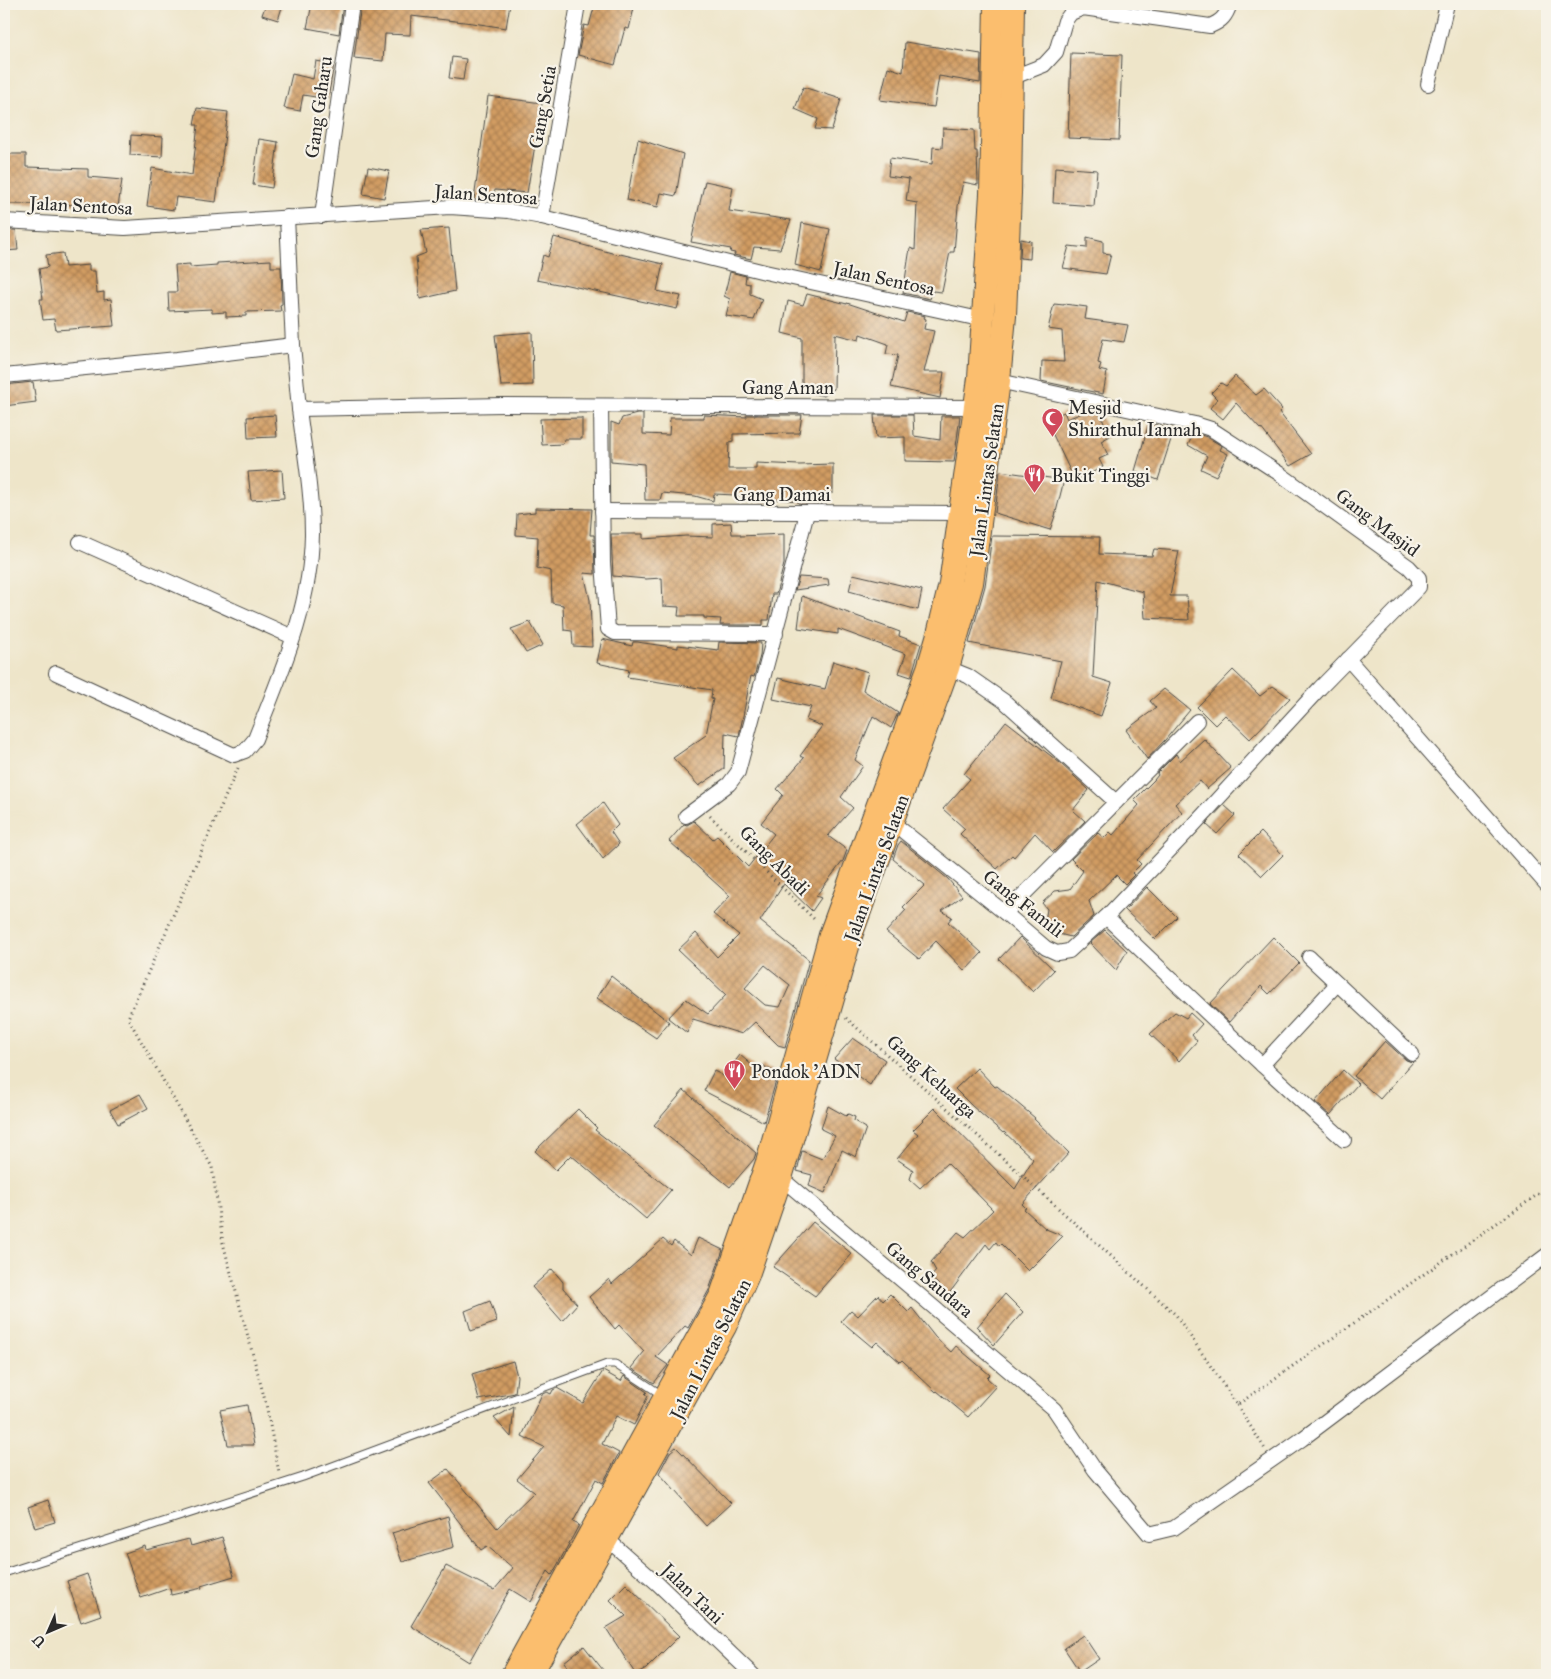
<svg xmlns="http://www.w3.org/2000/svg" width="1551" height="1679" font-family="'IM FELL Great Primer',serif">
  <defs>
    <pattern id="building-cross-hatch" width="8" height="8" patternUnits="userSpaceOnUse" patternTransform="scale(1.25)"><rect width="8" height="8" fill="#d19c62"/><path d="M0 0l8 8M0 8l8-8" fill="none" stroke="#aa7f51"/></pattern>
  </defs>
  <rect width="100%" height="100%" fill="#f7f3e8"/>
  <filter id="ink" filterUnits="userSpaceOnUse"><feTurbulence type="fractalNoise" baseFrequency=".02" numOctaves="2"/><feDisplacementMap in="SourceGraphic" scale="10" xChannelSelector="R" yChannelSelector="G"/><feConvolveMatrix kernelMatrix="1 2 1 2 8 2 1 2 1" color-interpolation-filters="sRGB"/></filter>
  <filter id="wash" filterUnits="userSpaceOnUse"><feTurbulence type="fractalNoise" baseFrequency=".0096" numOctaves="4" result="noise"/><feDisplacementMap in="SourceGraphic" scale="20" xChannelSelector="R" yChannelSelector="G"/><feGaussianBlur stdDeviation="1.12" result="paint"/><feColorMatrix in="noise" values="0 0 0 0 0 0 0 0 0 0 0 0 0 0 0 0 0 1.4 0 .05"/><feComposite in="paint" operator="in"/></filter>
  <g filter="url(#wash)">
    <rect width="100%" height="100%" fill="#eee5c9"/>
    <g id="blocks">
      <g fill="url(#building-cross-hatch)" fill-rule="evenodd">
        <path d="M266,4H283L278,20L262,15Z"/>
        <path d="M312,4H343L339,34L307,28Z"/>
        <path d="M361,4H510L506,28L473,23L411,16L410,35L385,34L383,61L354,58Z"/>
        <path d="M595,4H635L629,29L625,28L615,65L578,55L584,25L589,26Z"/>
        <path d="M905,42L981,54L980,83L939,76L934,107L880,100L888,67L903,72Z"/>
        <path d="M1071,53L1122,55L1119,140L1068,138Z"/>
        <path d="M452,57L466,59L463,80L449,78Z"/>
        <path d="M316,61L334,64L328,99L303,95L300,111L284,108L292,74L313,79Z"/>
        <path d="M803,87L841,99L832,130L815,129L818,119L795,109Z"/>
        <path d="M488,96L542,103L527,193L495,190L492,201L474,200Z"/>
        <path d="M197,108L228,112L216,202L176,197L174,210L147,206L152,168L192,175L198,125H194Z"/>
        <path d="M943,128L974,130L975,151H977L978,185L963,182L958,206L954,252H950L942,292L933,291L930,299L903,293L910,248L915,250L917,203L906,201L909,179L888,176L890,158L932,164L933,147L942,148Z"/>
        <path d="M131,135L163,137L162,157L130,155Z"/>
        <path d="M259,139L278,142L272,188L253,185Z"/>
        <path d="M638,139L683,154L676,196L661,193L658,207L627,200Z"/>
        <path d="M4,154H26V167L88,169V177L122,180L117,214L100,212L101,205L5,204V200H4Z"/>
        <path d="M368,167L389,171L384,198L363,194Z"/>
        <path d="M1055,167L1097,170L1094,206L1053,203Z"/>
        <path d="M705,181L733,187L729,211L791,220L780,249L754,247L751,259L734,255L735,253L730,252L731,249L691,242Z"/>
        <path d="M802,223L830,229L821,272L795,265Z"/>
        <path d="M449,228L455,291L420,299L416,257L426,253L421,230Z"/>
        <path d="M4,230H16L18,250L4,251Z"/>
        <path d="M554,237L619,255L620,254L663,264L657,291L681,296L677,309L563,284V285L537,280L543,255L548,257Z"/>
        <path d="M1087,237L1103,241V253L1111,254L1106,274L1063,268L1069,246L1087,248Z"/>
        <path d="M1021,239L1031,241L1030,259L1020,258Z"/>
        <path d="M63,253L65,267L89,265V271H95L97,293L104,292V300L111,299L114,326L56,330L54,319L43,320L40,299H43L39,269L48,267L46,255Z"/>
        <path d="M271,260V267H281L282,304L280,305L281,311L246,312V316L226,317V312L212,313V309L169,311L168,292H177L175,265L190,264V267L217,265V263Z"/>
        <path d="M730,272L746,276L745,283L750,284V294L762,299L754,320L726,316L730,299L724,296Z"/>
        <path d="M807,294L847,304V303L904,322L907,312L925,316L924,318L926,319L924,329L934,331L924,372H944L940,398L891,387L898,355L886,354L888,344L860,334L859,340L835,334L834,389L824,396L802,391V338L782,333L788,301L803,305Z"/>
        <path d="M1054,304L1064,305V304L1087,307L1085,319L1128,325L1124,342L1103,339L1098,363L1101,364L1099,370L1107,372L1103,394L1041,381L1042,361L1064,362L1062,331L1048,329Z"/>
        <path d="M532,332L533,385L501,386L495,335Z"/>
        <path d="M1235,376L1256,395L1264,389L1282,409L1279,412L1311,454L1290,466L1261,428L1260,429L1236,403L1223,419L1210,408L1217,399L1211,393L1221,383L1226,386Z"/>
        <path d="M33,382L36,402L4,406V385Z"/>
        <path d="M1090,410L1099,412L1110,436L1101,441L1108,455L1099,459L1103,467L1075,481L1046,420L1064,412L1067,419Z"/>
        <path d="M637,414H643V434L669,435L670,418H704V415L747,417L746,415H802L799,433L733,434V441L729,442L728,469H756V463L799,465L833,464V493H824L822,503H798V501L773,499L772,502H757L756,496L714,494L713,501L695,496L662,493L660,500H645L644,464L611,461V422L619,425L622,418Z"/>
        <path d="M275,415L277,437L248,438L247,417Z"/>
        <path d="M874,415H913L914,436L940,440L941,416H960L954,462L905,461V437L876,438Z"/>
        <path d="M582,418V439H564L563,444L542,445L540,419Z"/>
        <path d="M1149,423L1174,430L1158,480L1135,471Z"/>
        <path d="M1194,433L1207,437L1222,446L1220,450L1228,454L1216,476L1201,469L1207,456L1188,445Z"/>
        <path d="M282,470L284,498L251,500L248,472Z"/>
        <path d="M1000,471L1064,480L1055,516L1050,530L995,513Z"/>
        <path d="M535,508L592,509L590,535H594L595,574L584,573L590,600L592,647L573,646L572,631L564,630L563,605L552,603L551,571L537,568L538,537L516,535L517,514L535,512Z"/>
        <path d="M731,523L732,534H740V536L784,534V564L776,594H772L769,620H763V625H720L721,619L704,618V616H678L679,607L663,606L662,578L646,579L613,576L611,534H643V539L686,536L713,537V524Z"/>
        <path d="M992,536L1100,537L1099,554L1152,556L1154,549L1179,551L1170,596H1187L1189,620L1145,618L1143,592L1098,580L1093,677L1112,683L1101,716L1051,698L1061,661L969,643L985,586Z"/>
        <path d="M853,574L922,590L918,610L849,591Z"/>
        <path d="M799,577L828,579L829,585L795,590Z"/>
        <path d="M802,596L900,632L899,636L921,644L911,677L899,673L906,654L838,629V634L798,628Z"/>
        <path d="M530,622L543,645L526,653L511,629Z"/>
        <path d="M602,639L632,646L633,642H637L678,648V645L718,650L719,642L761,643L760,656L754,677L751,676L739,736L725,733L724,769L699,786L673,758L706,735L713,699H711L712,690L627,677L629,670L597,663Z"/>
        <path d="M833,661L868,672L863,690L898,713L891,728L873,716L855,760L863,766L841,797L853,808L828,836L847,850L843,861L816,896L821,898L812,911L784,884L760,921L809,960L785,1047L778,1045L755,1022L742,1034L693,1019L687,1033L668,1018L686,999L708,1014L726,995L678,950L696,933L717,957L739,935L713,914L730,896L669,841L684,824L687,825L694,821L713,839L717,836L748,867L774,834L761,823L783,795L777,789L804,758L800,756L822,726L806,720L811,707L773,699L778,678L825,689ZM765,965L790,985L780,1007L765,1005L745,988Z"/>
        <path d="M1233,670L1260,696L1273,686L1290,698L1250,739L1225,715L1215,725L1197,707Z"/>
        <path d="M1164,689L1190,710L1165,740L1147,759L1126,730L1156,708L1150,701Z"/>
        <path d="M1006,721L1060,763L1089,790L1073,810L1085,821L1053,852L1035,833L1014,857L1012,855L997,869L960,834L965,829L943,809L970,779L964,774Z"/>
        <path d="M1204,739L1231,768L1207,789L1200,781L1175,804L1182,812L1137,860L1141,864L1132,873L1134,875L1125,884L1116,875L1089,901L1094,916L1071,937L1055,933L1045,921L1047,909L1042,903L1055,891L1070,889L1083,871L1071,859L1098,833L1104,838L1110,832L1113,835L1139,805L1134,800L1154,780L1158,775L1157,773L1176,754L1180,761Z"/>
        <path d="M603,803L618,825L611,832L619,844L603,859L577,824Z"/>
        <path d="M1224,805L1235,815L1217,834L1206,824Z"/>
        <path d="M1261,832L1283,855L1262,876L1239,854Z"/>
        <path d="M901,841L948,879L962,896L942,911L952,917L948,922L982,953L965,971L936,941L919,959L886,932L906,910L903,907L925,885L893,859L898,845Z"/>
        <path d="M1147,887L1177,917L1155,939L1125,910Z"/>
        <path d="M1105,930L1127,951L1116,970L1090,943Z"/>
        <path d="M1020,937L1054,970L1033,992L999,959Z"/>
        <path d="M1273,937L1299,963L1269,994L1261,986L1229,1022L1210,1004Z"/>
        <path d="M611,976L669,1022L656,1038L597,998Z"/>
        <path d="M1175,1012L1186,1018L1190,1013L1202,1024L1192,1035L1197,1041L1179,1061L1150,1034Z"/>
        <path d="M853,1038L885,1060L870,1085L834,1059Z"/>
        <path d="M1385,1041L1406,1060L1413,1062L1380,1099L1354,1076Z"/>
        <path d="M740,1055L760,1072L762,1065L778,1074L764,1122L704,1091L714,1071L724,1076Z"/>
        <path d="M977,1068L995,1087L997,1086L1035,1118L1034,1119L1069,1153L1022,1204L1026,1208L1024,1209L1046,1229L1063,1236L1028,1271L1001,1244L999,1246L996,1242L990,1249L986,1244L948,1295L931,1277L936,1271L931,1262L958,1232L965,1237L993,1210L947,1163L920,1188L910,1179L913,1170L897,1159L918,1134L913,1130L935,1108L1015,1189L1033,1159L1004,1132L1003,1133L972,1106L955,1089Z"/>
        <path d="M1343,1070L1358,1084L1330,1115L1315,1102Z"/>
        <path d="M684,1090L756,1153L754,1159L730,1187L654,1125Z"/>
        <path d="M140,1094L148,1108L118,1124L110,1110Z"/>
        <path d="M828,1106L846,1116L848,1114L855,1117L854,1121L866,1128L856,1157L842,1150L825,1193L809,1186L812,1175L797,1171L802,1151L822,1159L835,1136L821,1129Z"/>
        <path d="M578,1109L597,1128L595,1130L671,1190L646,1219L571,1155L556,1170L535,1151Z"/>
        <path d="M813,1222L852,1254L815,1296L773,1267Z"/>
        <path d="M698,1238L723,1250L709,1290L688,1328L685,1326L656,1357L668,1365L654,1383L631,1368L644,1352L619,1325L615,1329L589,1297L609,1279L612,1284L663,1239L671,1246L674,1241L691,1255Z"/>
        <path d="M552,1269L563,1282V1288L577,1304L562,1321L532,1287Z"/>
        <path d="M890,1294L908,1312L912,1308L935,1337L951,1352L956,1346L990,1375L987,1378L996,1386L968,1417L937,1391L936,1392L902,1360L900,1362L877,1342L872,1347L841,1321L851,1310L858,1316L878,1295L883,1301Z"/>
        <path d="M1005,1294L1023,1312L994,1345L977,1327Z"/>
        <path d="M490,1301L497,1322L471,1331L465,1311Z"/>
        <path d="M513,1361L517,1376L515,1393L479,1400L472,1374Z"/>
        <path d="M603,1371L621,1381L624,1376L647,1392L645,1394L648,1396L634,1425L616,1416L602,1444L619,1453L603,1483L596,1479L573,1522L579,1525L552,1575L548,1571L531,1602L510,1589L469,1662L411,1626L446,1566L494,1590L513,1568L487,1546L481,1550L429,1483L448,1469L497,1528L534,1492L517,1479L544,1447L522,1436L542,1394L547,1392L551,1394L553,1390L557,1388L583,1403Z"/>
        <path d="M247,1405L254,1445H228L220,1410Z"/>
        <path d="M514,1407L511,1437L494,1418Z"/>
        <path d="M676,1447L731,1503L706,1526L659,1473L670,1452Z"/>
        <path d="M48,1500L55,1522L35,1528L28,1507Z"/>
        <path d="M448,1516L454,1547L402,1562L392,1533Z"/>
        <path d="M222,1537L234,1576L201,1586L202,1588L171,1595L170,1588L141,1598L125,1553L145,1546L146,1550L189,1539L191,1546Z"/>
        <path d="M87,1574L101,1615L81,1622L67,1581Z"/>
        <path d="M626,1584L679,1636L646,1669L636,1675L606,1628L626,1616L610,1600Z"/>
        <path d="M1083,1635L1099,1659L1080,1672L1064,1648Z"/>
        <path d="M584,1646L607,1675H574L564,1662Z"/>
      </g>
    </g>
  </g>
  <g filter="url(#ink)">
    <use href="#blocks" fill-opacity="0" stroke="#484743" stroke-width="1"/>
    <g fill="none" stroke-linecap="round" stroke-linejoin="round">
      <defs>
        <path id="service" d="M4,1573L303,1477L607,1364H615L662,1395"/>
        <g id="minor">
          <path d="M1011,78L1044,65L1056,52L1065,21L1071,13L1083,8L1210,26C1222,21 1226,16 1230,4"/>
          <path d="M1428,84L1447,4"/>
          <path d="M322,216L352,4"/>
          <path d="M287,217L293,345L299,409L503,405L975,407"/>
          <path d="M542,217L578,4"/>
          <path d="M4,221L125,228L450,207L509,211L542,217L765,272L984,320"/>
          <path d="M4,376L177,359L293,345"/>
          <path d="M601,406L603,563L608,629L615,633L776,634"/>
          <path d="M602,511L961,513"/>
          <path d="M80,542L293,637"/>
          <path d="M1348,659L1547,885"/>
          <path d="M948,668L968,676L1004,701L1116,802"/>
          <path d="M56,673L234,755L245,751L255,739C281,673 311,607 312,534C312,492 304,450 299,409"/>
          <path d="M686,816L729,784L738,772L807,513"/>
          <path d="M893,823L1005,913L1046,948L1057,953L1069,951L1106,917L1191,828L1320,688L1419,587V578L1409,567L1280,474L1211,429L1195,424L999,381"/>
          <path d="M1005,913L1197,721"/>
          <path d="M1106,917L1262,1065L1344,1140"/>
          <path d="M1309,957L1412,1054"/>
          <path d="M1262,1065L1337,984"/>
          <path d="M781,1178L1054,1409L1095,1470L1149,1534L1174,1528L1302,1439L1547,1255"/>
          <path d="M607,1539L658,1584L753,1675"/>
        </g>
        <g id="trunk">
          <path d="M512,1675L721,1295L767,1162L830,935L928,668L938,634L950,584L979,378L991,194L995,4"/>
          <path d="M531,1675L725,1327L748,1275L781,1178L852,933L948,668L972,583L999,381L1005,316L1010,193L1013,4"/>
        </g>
      </defs>
      <use href="#service" stroke="#484743" stroke-width="9"/>
      <use href="#minor" stroke="#484743" stroke-width="16"/>
      <use href="#trunk" stroke="#484743" stroke-width="24"/>
      <g stroke="#484743" stroke-width="3" stroke-dasharray="1 4" stroke-linecap="butt">
        <path d="M238,768L128,1018L212,1167L223,1243L266,1404L279,1473"/>
        <path d="M710,816L816,921"/>
        <path d="M846,1018L1015,1169L1176,1315L1237,1405L1547,1188"/>
        <path d="M1237,1405L1265,1449"/>
      </g>
      <use href="#service" stroke="#fff" stroke-width="7"/>
      <use href="#minor" stroke="#fff" stroke-width="14"/>
      <use href="#trunk" stroke="#fbbe6e" stroke-width="22"/>
    </g>
  </g>
  <defs>
    <symbol id="mosque-pin" viewBox="-11 -11 22 30"><path d="M0 17L-7.5 6A9.5 9.5 0 1 1 7.5 6Z" fill="#d1495b" stroke="#f7f3e8"/><path d="M3.5-4.9A6 6 0 1 0 3.5 4.9A5 5 0 1 1 3.5-4.9Z" fill="#fff"/></symbol>
    <symbol id="restaurant-pin" viewBox="-11 -11 22 30"><path d="M0 17L-7.5 6A9.5 9.5 0 1 1 7.5 6Z" fill="#d1495b" stroke="#f7f3e8"/><path d="M-5-6h1v4h1v-4h1v4h1v-4h1v5L-1.5 .5V6h-2V.5L-5-1ZM5-6V6H3V1.5H1.5Q1.5-4 5-6Z" fill="#fff"/></symbol>
  </defs>
  <g fill-rule="evenodd">
    <use href="#mosque-pin" x="1040" y="406" width="25" height="34"/>
    <use href="#restaurant-pin" x="1022" y="462" width="25" height="34"/>
    <use href="#restaurant-pin" x="722" y="1058" width="25" height="34"/>
  </g>
  <g text-anchor="middle" stroke-width="4.5" stroke-linejoin="round" paint-order="stroke">
    <g font-size="19" fill="#2b2b2b" stroke="#f7f3e8">
      <text transform="translate(318 107) rotate(-82)" y="7">Gang Gaharu</text>
      <text transform="translate(542 107) rotate(-80)" y="7">Gang Setia</text>
      <text transform="translate(486 194) rotate(4)" y="7">Jalan Sentosa</text>
      <text transform="translate(81 205) rotate(3)" y="7">Jalan Sentosa</text>
      <text transform="translate(884 278) rotate(12)" y="7">Jalan Sentosa</text>
      <text x="788" y="394">Gang Aman</text>
      <text transform="translate(986 480) rotate(-82)" y="7">Jalan Lintas Selatan</text>
      <text x="782" y="501">Gang Damai</text>
      <text transform="translate(1378 522) rotate(37)" y="7">Gang Masjid</text>
      <text transform="translate(775 860) rotate(45)" y="7">Gang Abadi</text>
      <text transform="translate(876 868) rotate(-70)" y="7">Jalan Lintas Selatan</text>
      <text transform="translate(1024 903) rotate(38)" y="7">Gang Famili</text>
      <text transform="translate(932 1076) rotate(42)" y="7">Gang Keluarga</text>
      <text transform="translate(930 1279) rotate(40)" y="7">Gang Saudara</text>
      <text transform="translate(710 1349) rotate(-63)" y="7">Jalan Lintas Selatan</text>
      <text transform="translate(693 1593) rotate(44)" y="7">Jalan Tani</text>
    </g>
    <g font-size="19" fill="#2b2b2b" stroke="#f7f3e8" text-anchor="start">
      <text x="1068" y="414">Mesjid<tspan x="1068" dy="22">Shirathul Iannah</tspan></text>
      <text x="1051" y="482">Bukit Tinggi</text>
      <text x="751" y="1078">Pondok 'ADN</text>
    </g>
  </g>
  <rect width="1551" height="1679" fill="none" stroke="#f7f3e8" stroke-width="20"/>
  <g transform="translate(48 1632) rotate(225)" stroke="#f7f3e8" stroke-width="4" paint-order="stroke">
  <path d="M0-4L9 19L0 12L-9 19Z" fill="#2b2b2b"/>
  <text y="-8" font-size="14" font-weight="bold" text-anchor="middle" fill="#2b2b2b">U</text>
  </g>
</svg>
